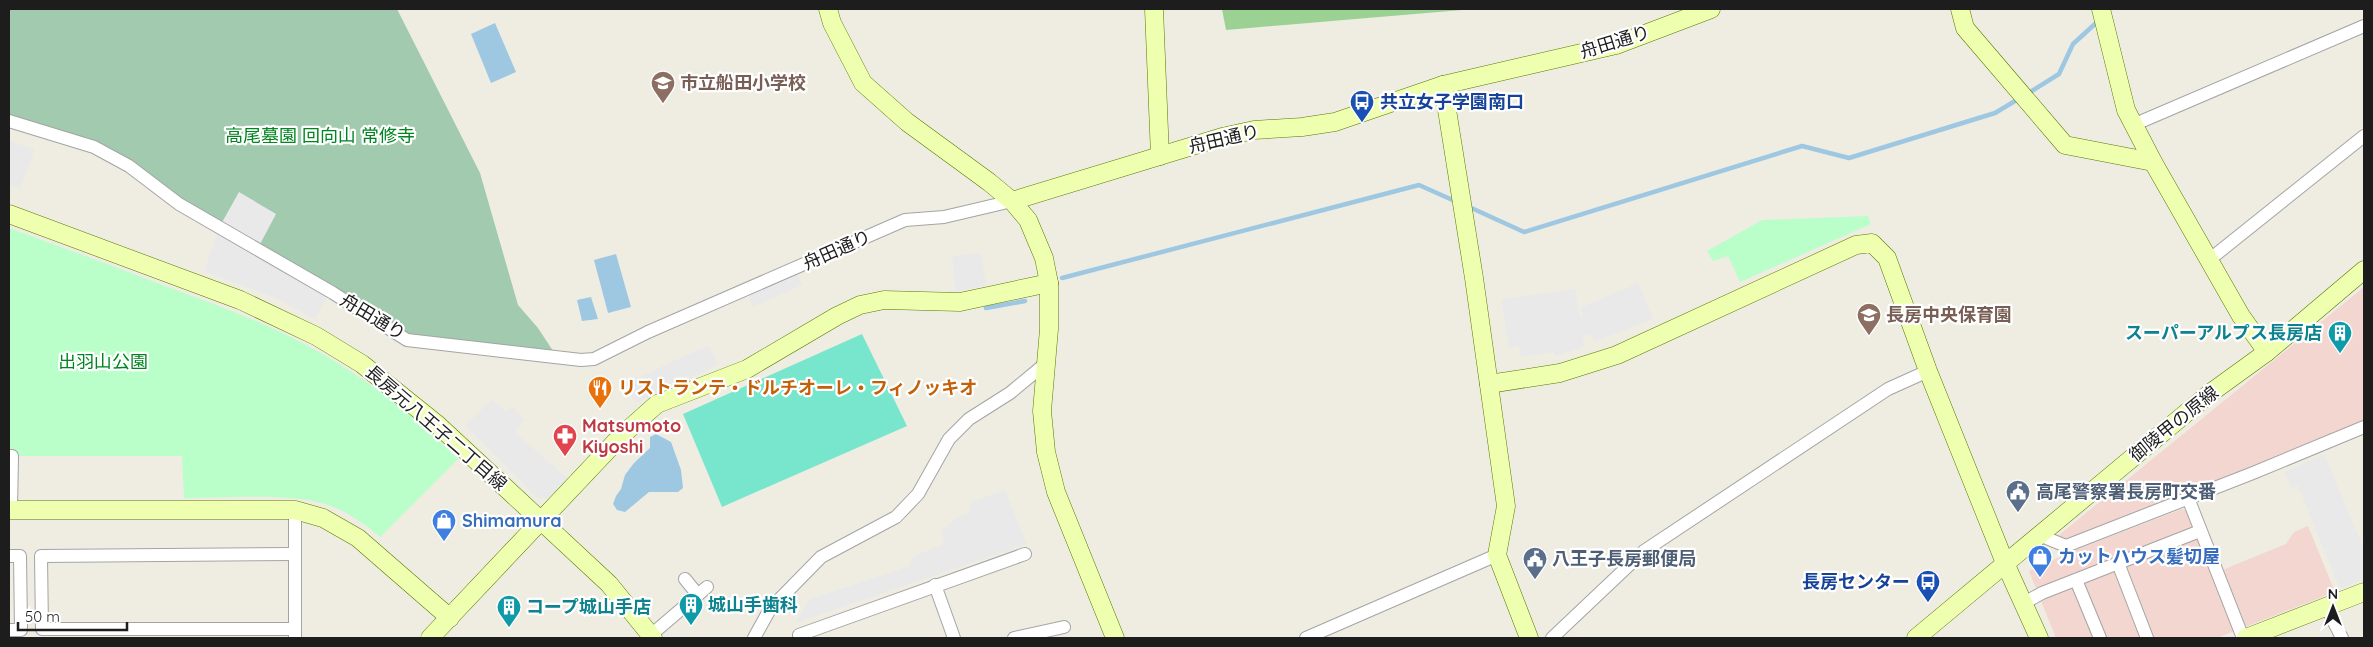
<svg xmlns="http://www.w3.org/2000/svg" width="2373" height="647" font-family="Quicksand,'Noto Sans JP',sans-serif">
  <rect width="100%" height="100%" fill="#efede2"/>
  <g fill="#f2d6cf">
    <path d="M2364,287V423L2065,542L2059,535Z"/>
    <path d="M2182,509L2187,511L2222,570L2286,544L2294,532L2308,526L2335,592L2217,638H2056L2029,571L2073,551Z"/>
  </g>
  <path fill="#9bd293" d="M1222,9H1474L1226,30Z"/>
  <path fill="#a1caae" d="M9,9H397L480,173L518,305L538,328L557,357L407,340L129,166L9,121Z"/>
  <g fill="#bafeca">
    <path d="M1868,216L1871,224L1740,282L1728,256L1713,261L1707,251L1762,220Z"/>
    <path d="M9,228C61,247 113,266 165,286C217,305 269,324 317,351C369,380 416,417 458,459L380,537C365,524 349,513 331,506C296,492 223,498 184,498L182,456H12L9,451Z"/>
  </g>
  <path fill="#78e6cd" d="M862,334L907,426L722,507L683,414Z"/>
  <g fill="#e9e9e9">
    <path d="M9,141L35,149L20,189L10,186L9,190Z"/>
    <path d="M239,192L276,214L258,248L330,292L315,319L275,298L204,271L220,226Z"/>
    <path d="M981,253L986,286L956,291L952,256Z"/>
    <path d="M795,269L802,285L753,307L746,291Z"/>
    <path d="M1638,283L1653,319L1594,342L1591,334L1583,337L1584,347L1554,356V352L1520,357L1519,346L1509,348L1501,299L1575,289L1580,318L1583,317L1580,308Z"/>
    <path d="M709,345L718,365L659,392L660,396L653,399L651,396L636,403L626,383Z"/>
    <path d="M492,399L506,411L512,407L525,419L515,432L569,480L552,499L537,498L465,426Z"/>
    <path d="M2324,454L2364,549V579L2340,589L2298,486L2291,488L2284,472Z"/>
    <path d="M1005,490L1027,544L795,623L810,599L910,566L911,557L944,544L941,531L956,518L970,512L971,502Z"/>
  </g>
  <g fill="#9ec7e1">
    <path d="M495,23L516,72L491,83L471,34Z"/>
    <path d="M616,254L631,307L608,313L594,260Z"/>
    <path d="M591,297L598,319L582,321L577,300Z"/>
    <path d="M656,434L671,442L681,470L683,488L678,492H649L625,512L617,510L613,504L616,496L621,489L625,475L634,463L650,448V437Z"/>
  </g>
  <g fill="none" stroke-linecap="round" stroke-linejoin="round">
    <g stroke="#9ec7e1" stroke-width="4.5">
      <path d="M2027,94L2059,74L2073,44L2096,23"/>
      <path d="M1467,206L1524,232L1802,146L1849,158L1995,113L2020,98"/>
      <path d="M1062,278L1419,185L1457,202"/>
      <path d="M986,308L1025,301"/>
    </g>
    <defs>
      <g id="street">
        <path d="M9,121L94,147L129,166L179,204L333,293L407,340L581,360L594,359L648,332L905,220L944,217L1012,201"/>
        <path d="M2133,125L2364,26"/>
        <path d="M2209,260L2364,136"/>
        <path d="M9,456H12L11,510"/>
        <path d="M2188,498L2243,638"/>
        <path d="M2039,535L2066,546L2253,473L2364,427"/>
        <path d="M295,554L41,556L42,629H295"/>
        <path d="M9,556H20L21,630H9"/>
        <path d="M2118,563L2147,638"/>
        <path d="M685,579L698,595"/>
        <path d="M2076,580L2100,638"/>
        <path d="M935,585L954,638"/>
        <path d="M2024,603L2042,593L2200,531"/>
        <path d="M2327,608L2342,638"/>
        <path d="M651,635L707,587"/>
        <path d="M799,635L1025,554"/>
        <path d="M295,638V510"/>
        <path d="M754,638L770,609L821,557L896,517L918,494L949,439L969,419L1010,393L1045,364"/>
        <path d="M1014,638L1064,627"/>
        <path d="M1306,638L1497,555"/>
        <path d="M1552,638L1644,551L1888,389L1928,371"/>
      </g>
      <g id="secondary">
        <path d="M828,9L832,23L863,83L907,122L989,182L1012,201L1028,220L1044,258L1049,283V329L1042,411L1046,452L1056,492L1115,638"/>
        <path d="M1154,9L1160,156"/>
        <path d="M1960,9L1965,28L2065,145L2153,162"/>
        <path d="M2101,9L2126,110L2153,162L2241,316L2267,352"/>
        <path d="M1443,85L1474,278L1506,506L1497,555L1529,638"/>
        <path d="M1012,201L1222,137L1254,130L1302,127L1335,122L1443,85L1616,45L1711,9"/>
        <path d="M9,214L240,300L316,336L362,364L438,425L609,584L653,638"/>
        <path d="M1489,384L1560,373L1617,355L1856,245L1872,243L1887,258L1928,371L2005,563L2039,638"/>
        <path d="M9,510H295L323,518L358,538L450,618"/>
        <path d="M430,638L620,437L657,404L747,369L837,316L860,305L884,300L960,302L1049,283"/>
        <path d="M1916,638L2209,394L2267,352L2364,270"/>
        <path d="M2246,638L2364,592"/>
      </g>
    </defs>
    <use href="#street" stroke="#a4a4a4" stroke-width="14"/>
    <use href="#secondary" stroke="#587800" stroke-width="19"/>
    <use href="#street" stroke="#fff" stroke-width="12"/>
    <use href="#secondary" stroke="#eeffb0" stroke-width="18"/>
  </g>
  <defs>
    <symbol id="school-pin" viewBox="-11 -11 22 30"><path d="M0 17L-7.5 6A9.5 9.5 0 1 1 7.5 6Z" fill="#8d6e63" stroke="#fff"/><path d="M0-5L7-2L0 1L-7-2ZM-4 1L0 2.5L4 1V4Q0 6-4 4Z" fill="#fff"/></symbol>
    <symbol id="bus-pin" viewBox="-11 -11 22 30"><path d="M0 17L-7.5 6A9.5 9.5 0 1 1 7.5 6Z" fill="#1a4fb4" stroke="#fff"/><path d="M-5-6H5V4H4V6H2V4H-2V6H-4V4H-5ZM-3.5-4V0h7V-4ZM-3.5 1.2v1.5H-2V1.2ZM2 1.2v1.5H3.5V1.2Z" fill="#fff"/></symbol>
    <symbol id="building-pin" viewBox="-11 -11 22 30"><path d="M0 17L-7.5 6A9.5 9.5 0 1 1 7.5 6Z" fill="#0f9aa8" stroke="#fff"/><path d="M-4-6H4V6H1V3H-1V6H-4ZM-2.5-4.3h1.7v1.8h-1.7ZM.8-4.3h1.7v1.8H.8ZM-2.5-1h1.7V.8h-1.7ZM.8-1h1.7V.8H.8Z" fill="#fff"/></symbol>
    <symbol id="restaurant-pin" viewBox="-11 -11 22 30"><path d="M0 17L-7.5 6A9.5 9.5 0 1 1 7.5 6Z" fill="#e8710a" stroke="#fff"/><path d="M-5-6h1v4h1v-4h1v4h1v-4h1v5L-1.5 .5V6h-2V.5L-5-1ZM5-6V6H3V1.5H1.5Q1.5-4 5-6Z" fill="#fff"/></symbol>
    <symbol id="pharmacy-pin" viewBox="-11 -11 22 30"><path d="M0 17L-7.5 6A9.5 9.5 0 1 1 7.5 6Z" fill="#e0444e" stroke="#fff"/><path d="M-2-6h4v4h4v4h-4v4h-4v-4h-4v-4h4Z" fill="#fff"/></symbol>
    <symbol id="civic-pin" viewBox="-11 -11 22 30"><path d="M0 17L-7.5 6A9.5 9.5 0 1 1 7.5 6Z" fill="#5c6f8a" stroke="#fff"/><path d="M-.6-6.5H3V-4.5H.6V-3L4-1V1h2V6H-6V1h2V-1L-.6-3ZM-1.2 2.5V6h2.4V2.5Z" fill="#fff"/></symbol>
    <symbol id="shop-pin" viewBox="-11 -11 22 30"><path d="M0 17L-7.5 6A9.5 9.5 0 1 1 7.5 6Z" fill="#3f7fe0" stroke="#fff"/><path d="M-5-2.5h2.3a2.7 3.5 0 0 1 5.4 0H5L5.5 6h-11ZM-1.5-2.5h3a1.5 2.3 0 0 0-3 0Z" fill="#fff"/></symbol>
  </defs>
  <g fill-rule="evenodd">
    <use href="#school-pin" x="649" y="69" width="28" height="38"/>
    <use href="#bus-pin" x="1348" y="88" width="28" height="38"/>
    <use href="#school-pin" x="1855" y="301" width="28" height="38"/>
    <use href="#building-pin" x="2326" y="319" width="28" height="38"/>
    <use href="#restaurant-pin" x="586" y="374" width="28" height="38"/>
    <use href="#pharmacy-pin" x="551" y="422" width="28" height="38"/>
    <use href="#civic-pin" x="2004" y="478" width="28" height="38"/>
    <use href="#shop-pin" x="430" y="507" width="28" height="38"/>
    <use href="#shop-pin" x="2026" y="543" width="28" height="38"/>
    <use href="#civic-pin" x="1521" y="545" width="28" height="38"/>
    <use href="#bus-pin" x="1914" y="568" width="28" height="38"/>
    <use href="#building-pin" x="677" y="591" width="28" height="38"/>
    <use href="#building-pin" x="495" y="593" width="28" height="38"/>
  </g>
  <g text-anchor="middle" stroke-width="4.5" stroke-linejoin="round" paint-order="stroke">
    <g font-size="18" fill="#1d1d1d" stroke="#fff">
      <text transform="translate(1615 42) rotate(-17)" y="6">舟田通り</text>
      <text transform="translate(1224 139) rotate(-13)" y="6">舟田通り</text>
      <text transform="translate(837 250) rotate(-24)" y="6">舟田通り</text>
      <text transform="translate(373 317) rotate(31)" y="6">舟田通り</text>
      <text transform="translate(2174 424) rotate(-39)" y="6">御陵甲の原線</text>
      <text transform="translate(436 428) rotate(41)" y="6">長房元八王子二丁目線</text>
    </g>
    <g font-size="18" font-weight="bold" fill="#785e54" stroke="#fff" text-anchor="start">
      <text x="680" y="89">市立船田小学校</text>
      <text x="1886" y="321">長房中央保育園</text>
    </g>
    <g font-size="18" font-weight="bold" fill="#164399" stroke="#fff" text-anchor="start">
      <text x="1380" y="108">共立女子学園南口</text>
      <text x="1910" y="588" text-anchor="end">長房センター</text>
    </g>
    <g font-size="18" fill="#028421" stroke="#fff">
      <text x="320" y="142">高尾墓園 回向山 常修寺</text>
      <text x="103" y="368">出羽山公園</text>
    </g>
    <g font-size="18" font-weight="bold" fill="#0d838f" stroke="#fff" text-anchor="start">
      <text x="2322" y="339" text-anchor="end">スーパーアルプス長房店</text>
      <text x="708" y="611">城山手歯科</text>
      <text x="526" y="613">コープ城山手店</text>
    </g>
    <g font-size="18" font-weight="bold" fill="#c56008" stroke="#fff" text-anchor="start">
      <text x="618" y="394">リストランテ・ドルチオーレ・フィノッキオ</text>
    </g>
    <g font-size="18" font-weight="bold" fill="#be3a42" stroke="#fff" text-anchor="start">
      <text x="582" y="432">Matsumoto<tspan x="582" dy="21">Kiyoshi</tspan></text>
    </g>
    <g font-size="18" font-weight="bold" fill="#4e5e75" stroke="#fff" text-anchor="start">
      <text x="2036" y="498">高尾警察署長房町交番</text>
      <text x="1552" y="565">八王子長房郵便局</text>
    </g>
    <g font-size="18" font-weight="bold" fill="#366cbe" stroke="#fff" text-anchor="start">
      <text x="462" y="527">Shimamura</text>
      <text x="2058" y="563">カットハウス髪切屋</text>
    </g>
  </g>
  <rect width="2373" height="647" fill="none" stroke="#1d1d1d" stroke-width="20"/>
  <g transform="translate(2333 607)" stroke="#ffffff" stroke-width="4" paint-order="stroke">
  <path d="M0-4L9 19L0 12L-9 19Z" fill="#1d1d1d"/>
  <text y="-8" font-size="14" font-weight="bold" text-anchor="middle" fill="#1d1d1d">N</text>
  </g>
  <path d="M18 622v8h109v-8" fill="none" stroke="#1d1d1d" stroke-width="2.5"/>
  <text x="25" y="622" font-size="15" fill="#1d1d1d" stroke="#ffffff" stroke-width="4" paint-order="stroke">50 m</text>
</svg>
